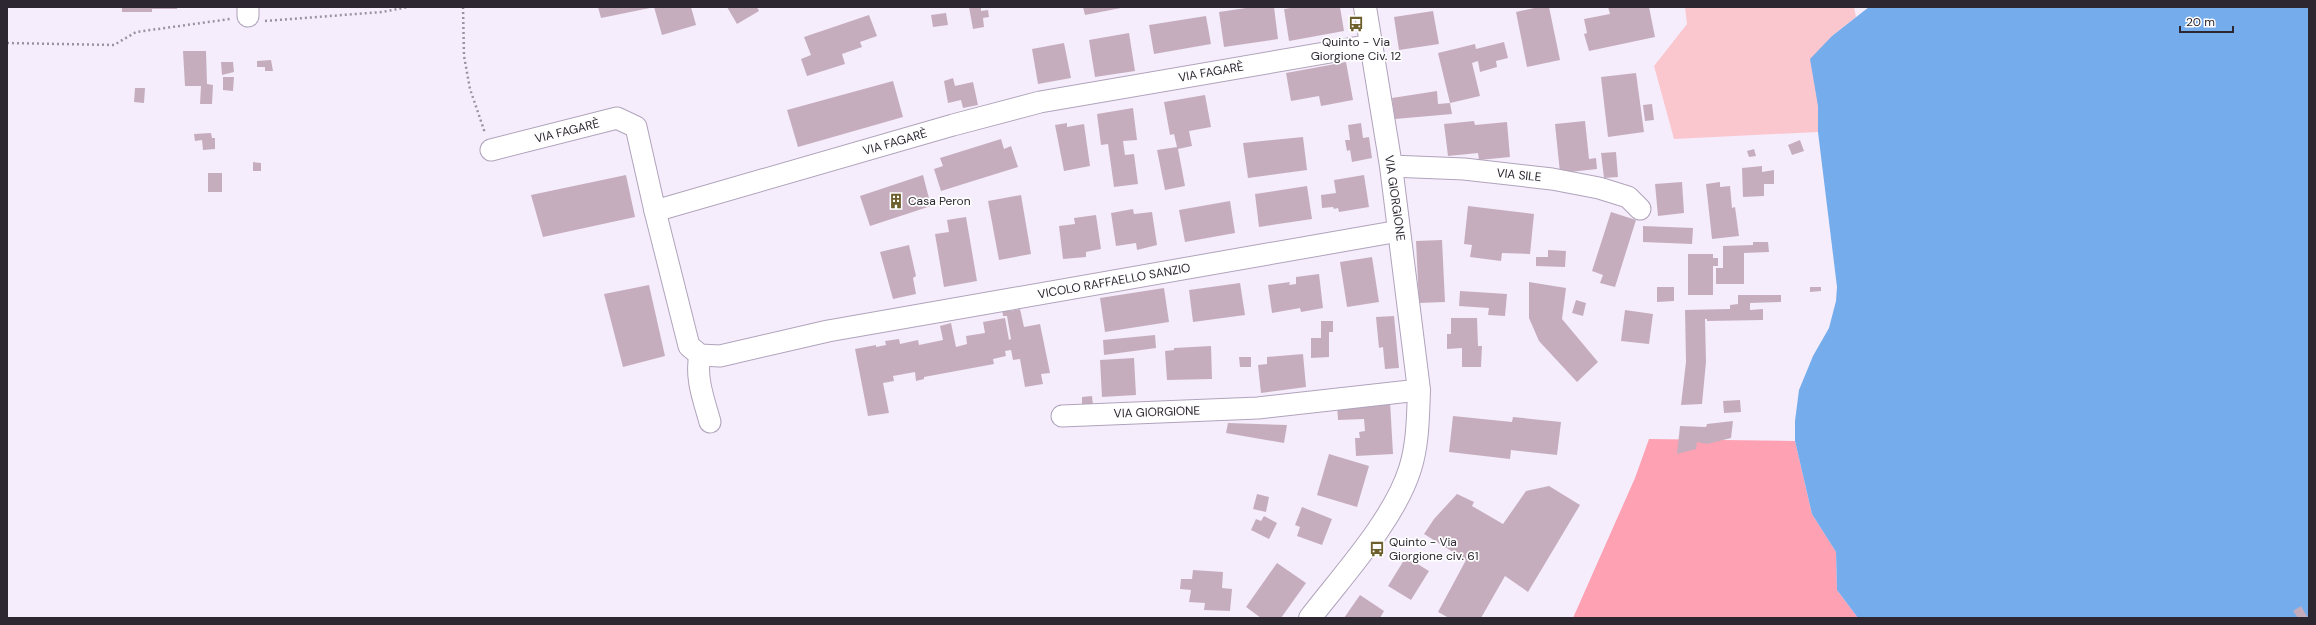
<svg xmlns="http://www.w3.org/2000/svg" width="2316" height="625" font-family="'DM Sans',sans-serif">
  <rect width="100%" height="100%" fill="#f5edfc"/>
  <path fill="#fbc7cf" d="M1685,7H1854L1856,17L1832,36L1818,106V132L1674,139L1654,66L1687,24Z"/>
  <path fill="#fda1b3" d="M1649,439L1795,441L1812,514L1836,552L1837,590L1858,618H1573L1635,478Z"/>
  <path fill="#74acec" d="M1869,7H2309V618H1858L1837,590L1836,552L1812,514L1795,441V421L1799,390L1813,356L1829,328L1836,301L1837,287L1818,132V106L1810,59L1832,36Z"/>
  <g fill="#c6adbe">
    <path d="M122,7H177V9H152V12H122Z"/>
    <path d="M598,7H650V8L601,18Z"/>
    <path d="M654,7H691L696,25L662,35Z"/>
    <path d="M727,7H757L759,11L737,24Z"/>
    <path d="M969,7H981V11L988,10L989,17L983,18L984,27L973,29Z"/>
    <path d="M1083,7H1121V8L1085,15Z"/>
    <path d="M1253,7H1274L1278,39L1224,47L1219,12Z"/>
    <path d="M1297,7H1340L1344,31L1289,41L1284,9Z"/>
    <path d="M1539,7H1549L1560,60L1527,67L1516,12Z"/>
    <path d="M1608,7H1649L1655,37L1589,51L1584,34L1587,33L1584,19L1610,14Z"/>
    <path d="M1433,11L1439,44L1399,50L1394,17Z"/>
    <path d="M946,13L948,25L933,27L931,15Z"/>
    <path d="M869,15L877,36L860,42L862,47L842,54L845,64L807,76L801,59L811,55L804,37Z"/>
    <path d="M1206,16L1211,44L1154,54L1149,25Z"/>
    <path d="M1129,33L1135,71L1095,77L1089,40Z"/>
    <path d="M1504,42L1508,58L1496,61L1497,67L1480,72L1478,61L1472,63L1480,96L1450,103L1438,53L1475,44L1476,49Z"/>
    <path d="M1064,43L1071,78L1038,84L1032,49Z"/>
    <path d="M183,51H206L207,84L213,85L212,104H200L201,86H185Z"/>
    <path d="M271,60L273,71H265V67H257V61Z"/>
    <path d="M221,62H233L234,72L222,75Z"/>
    <path d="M1346,62L1353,100L1321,106L1319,96L1291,101L1286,73Z"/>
    <path d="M1636,73L1644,132L1608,137L1601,77Z"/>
    <path d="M223,77H234L233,91L223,90Z"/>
    <path d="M953,78L955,86L973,82L978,105L963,108L961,100L948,103L944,81Z"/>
    <path d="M893,81L903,117L798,147L787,110Z"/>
    <path d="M135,88H145L144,103L134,102Z"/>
    <path d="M1437,91L1438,104L1450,103L1452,114L1395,119L1392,98Z"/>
    <path d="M1205,95L1211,127L1189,131L1192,146L1178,149L1185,186L1165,190L1157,150L1177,147L1174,134L1170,135L1164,102Z"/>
    <path d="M1652,104L1654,120L1645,121L1643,105Z"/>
    <path d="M1133,108L1137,140L1123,141L1125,155L1134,154L1138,184L1114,187L1108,144L1101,145L1097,114Z"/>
    <path d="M1474,121L1475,125L1507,122L1510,157L1479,160L1478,153L1448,156L1444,124Z"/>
    <path d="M1585,121L1589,159L1596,158L1597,169L1560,173L1555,124Z"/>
    <path d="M1067,123V127L1084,124L1090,166L1064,171L1055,125Z"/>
    <path d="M1361,123L1363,138L1369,137L1372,158L1352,162L1350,150L1347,151L1345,140H1350L1348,125Z"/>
    <path d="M211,133L212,138H215V149L203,150L202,140L195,141L194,134Z"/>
    <path d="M1303,137L1307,170L1248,178L1243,143Z"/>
    <path d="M1001,139L1004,149L1011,146L1018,167L941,191L934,169L943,166L940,158Z"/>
    <path d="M1800,140L1804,151L1792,155L1788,145Z"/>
    <path d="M1754,149L1756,156L1749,157L1747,151Z"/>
    <path d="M1616,152L1618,177L1604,178L1601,153Z"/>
    <path d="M253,162L261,163V171H253Z"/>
    <path d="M1762,166V172L1774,170V184H1764V196L1743,197L1742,168Z"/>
    <rect x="208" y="173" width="14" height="19"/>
    <path d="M626,175L635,217L543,237L531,195Z"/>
    <path d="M923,175L931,206L870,226L860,196Z"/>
    <path d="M1364,175L1369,207L1339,212L1338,208L1334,209L1333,207L1322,208L1321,195L1336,193L1334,180Z"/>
    <path d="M1682,182L1684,213L1658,216L1655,184Z"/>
    <path d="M1720,182V187L1730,186L1732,208L1735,207L1739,236L1712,239L1706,184Z"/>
    <path d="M1307,186L1312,219L1259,227L1255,194Z"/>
    <path d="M1021,195L1031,254L999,260L988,201Z"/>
    <path d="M1230,201L1235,233L1185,242L1179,210Z"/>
    <path d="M1468,206L1534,214L1530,254L1502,253L1501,261L1470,257L1472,245L1464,244Z"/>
    <path d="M1133,209L1134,214L1152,212L1157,245L1137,250L1136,243L1116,246L1111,213Z"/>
    <path d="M1611,212L1636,220L1615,287L1600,283L1603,275L1592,271Z"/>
    <path d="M1096,215L1101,249L1086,252V257L1063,259L1059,226L1075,224L1074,218Z"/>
    <path d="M966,217L977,281L944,287L935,234L949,232L947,220Z"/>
    <path d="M1643,226L1693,228L1692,244L1643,242Z"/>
    <path d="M1442,240L1445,302L1419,303L1416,241Z"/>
    <path d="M1753,242H1768L1769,252L1744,253V284H1716V268H1723V246L1753,245Z"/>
    <path d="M909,245L916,276L913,278L916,294L893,299L880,252Z"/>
    <path d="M1548,250L1566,251L1565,267L1536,266V257H1548Z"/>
    <path d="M1688,254H1713V258H1718V266H1713V295H1688Z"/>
    <path d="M1372,257L1379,302L1347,307L1340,262Z"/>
    <path d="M1319,274L1323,308L1301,312L1300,308L1272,313L1268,285L1290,282L1289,285L1296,284V277Z"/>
    <path d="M1529,282L1566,288L1562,319L1598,362L1577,382L1539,341L1529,318Z"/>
    <path d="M1240,283L1245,315L1193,322L1189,290Z"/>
    <path d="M649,285L665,356L623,367L604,294Z"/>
    <path d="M1657,287H1674V301L1657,302Z"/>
    <path d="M1810,287H1821V291L1810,292Z"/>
    <path d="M1164,288L1169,322L1105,332L1100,298Z"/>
    <path d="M1460,291L1507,294L1505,316L1488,315L1489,308L1459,306Z"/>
    <path d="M1738,295H1781V302L1750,303V310L1763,309V320L1707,321V319H1705L1706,362L1702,404L1681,405L1686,362L1685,310L1730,309V305L1738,304Z"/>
    <path d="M1576,300L1586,303L1583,316L1572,313Z"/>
    <path d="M1010,308V311L1020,309L1024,327L1040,324L1050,373L1041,374L1043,384L1025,387L1020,359L1013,360L1011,350L1005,351L1006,356L993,359L994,364L924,377V379L916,381L915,372L893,376L894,381L883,383L889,413L868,416L855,349L876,345V347L886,345L885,341L899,339L900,344L918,340L919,345L943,340L940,326L951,323L956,347L967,344L966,336L985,333L983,322L1005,318L1009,340L1011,339L1007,316H1003L1002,309Z"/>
    <path d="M1625,310L1653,314L1649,344L1621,341Z"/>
    <path d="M1394,316L1399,368L1385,369L1383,347L1379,348L1376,317Z"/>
    <path d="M1451,318H1477L1478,346H1482L1481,367H1462V348L1447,349V334H1451Z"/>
    <path d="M1321,321H1333V332H1329V357L1311,358V338H1321Z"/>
    <path d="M1155,335L1156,348L1104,355L1103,340Z"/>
    <path d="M1211,346L1212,379L1167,380L1165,351L1174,350V348Z"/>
    <path d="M1303,354L1306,387L1261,393L1258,365L1267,364V357Z"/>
    <path d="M1239,357H1251V367H1240Z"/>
    <path d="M1134,358L1136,395L1102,397L1100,360Z"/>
    <path d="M1092,396L1093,405L1082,406V397Z"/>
    <path d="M1740,400L1741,412L1724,413L1723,401Z"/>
    <path d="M1390,401L1393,454L1356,456L1355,438H1360L1359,432L1365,431L1364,419L1338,420L1337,403Z"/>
    <path d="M1453,416L1512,422L1513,417L1561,422L1557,455L1511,450L1510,459L1449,452Z"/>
    <path d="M1733,421L1731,438L1707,444L1697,442L1696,449L1677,454L1680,426L1706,427L1707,424Z"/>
    <path d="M1228,423L1287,425L1284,443L1226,433Z"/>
    <path d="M1329,454L1369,466L1357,507L1317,495Z"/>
    <path d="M1549,486L1580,505L1528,592L1505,576L1481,618H1449L1438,612L1466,560L1424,534L1434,519L1457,494L1474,502L1472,506L1503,524L1526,491Z"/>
    <path d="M1257,494L1269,497L1266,512L1253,509Z"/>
    <path d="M1302,507L1332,519L1322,545L1297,536L1300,527L1295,525Z"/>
    <path d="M1264,516L1277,523L1269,539L1251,530L1256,519L1261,521Z"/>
    <path d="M1406,557L1429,571L1411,600L1388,586Z"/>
    <path d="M1277,563L1306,583L1281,618H1261L1246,607Z"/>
    <path d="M1193,570L1223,572L1222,588L1232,589L1230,611L1204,610L1205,603L1189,602L1191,590L1180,589L1181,579H1192Z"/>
    <path d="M1360,595L1384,611L1380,618H1344Z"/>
    <path d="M2301,606L2308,618H2298L2293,611Z"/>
  </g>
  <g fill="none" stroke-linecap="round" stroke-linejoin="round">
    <defs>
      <g id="minor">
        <path d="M248,7V16"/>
        <path d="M491,150L617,118L636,127L655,211L953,125L1040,102L1371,45"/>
        <path d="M1391,166L1464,169L1552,179L1599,188L1628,197L1640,209"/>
        <path d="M655,211L689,346L700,355L720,356L828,331L1399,231"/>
        <path d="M700,355C695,378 704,400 710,422"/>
        <path d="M1062,416L1258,408L1419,390"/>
      </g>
      <path id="tertiary" d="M1310,618C1343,575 1394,520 1410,469C1418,444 1418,416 1419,390L1391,166L1365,7"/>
    </defs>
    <use href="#minor" stroke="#b0a3bb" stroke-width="23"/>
    <use href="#tertiary" stroke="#b0a3bb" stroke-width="24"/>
    <g stroke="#9a939f" stroke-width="2.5" stroke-dasharray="2 3" stroke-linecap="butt">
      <path d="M463,7L464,56L470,89L485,133"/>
      <path d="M265,21L382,12L408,7"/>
      <path d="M7,43L114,45L136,32L230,19"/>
    </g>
    <use href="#minor" stroke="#fff" stroke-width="21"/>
    <use href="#tertiary" stroke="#fff" stroke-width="22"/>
  </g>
  <defs>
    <symbol id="bus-bare" viewBox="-9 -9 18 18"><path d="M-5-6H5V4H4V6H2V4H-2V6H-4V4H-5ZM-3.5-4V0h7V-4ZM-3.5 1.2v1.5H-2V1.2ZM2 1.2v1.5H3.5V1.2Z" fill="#6d5f2c" stroke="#fefefe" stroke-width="2.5" paint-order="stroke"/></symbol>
    <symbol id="building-bare" viewBox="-9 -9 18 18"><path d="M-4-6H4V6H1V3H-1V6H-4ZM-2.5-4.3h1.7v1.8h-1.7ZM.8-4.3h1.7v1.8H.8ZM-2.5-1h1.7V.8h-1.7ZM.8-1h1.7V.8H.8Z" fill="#6d5f2c" stroke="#fefefe" stroke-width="2.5" paint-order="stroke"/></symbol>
  </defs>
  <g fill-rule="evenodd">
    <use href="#bus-bare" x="1345" y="13" width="22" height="22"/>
    <use href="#building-bare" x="885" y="190" width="22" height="22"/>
    <use href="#bus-bare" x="1366" y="538" width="22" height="22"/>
  </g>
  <g text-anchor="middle" stroke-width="3.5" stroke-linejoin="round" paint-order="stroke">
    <g font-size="12" fill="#2c2730" stroke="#fefefe" text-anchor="start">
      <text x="1356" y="46" text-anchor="middle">Quinto - Via<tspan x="1356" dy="14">Giorgione Civ. 12</tspan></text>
      <text x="908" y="205">Casa Peron</text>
      <text x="1389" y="546">Quinto - Via<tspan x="1389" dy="14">Giorgione civ. 61</tspan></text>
    </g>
    <g font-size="12" fill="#2c2730" stroke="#fefefe">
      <text transform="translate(1211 72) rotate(-10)" y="4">VIA FAGARÈ</text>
      <text transform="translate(567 131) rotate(-14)" y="4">VIA FAGARÈ</text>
      <text transform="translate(895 142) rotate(-16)" y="4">VIA FAGARÈ</text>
      <text transform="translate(1519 175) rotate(6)" y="4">VIA SILE</text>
      <text transform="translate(1395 198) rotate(82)" y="4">VIA GIORGIONE</text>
      <text transform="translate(1114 281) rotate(-10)" y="4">VICOLO RAFFAELLO SANZIO</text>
      <text transform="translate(1157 412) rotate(-2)" y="4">VIA GIORGIONE</text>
    </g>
  </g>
  <rect width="2316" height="625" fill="none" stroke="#2c2730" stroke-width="16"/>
  <path d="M2180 26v6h53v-6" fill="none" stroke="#2c2730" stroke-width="2"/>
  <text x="2186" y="26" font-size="12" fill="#2c2730" stroke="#fefefe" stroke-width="3" paint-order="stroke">20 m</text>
</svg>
